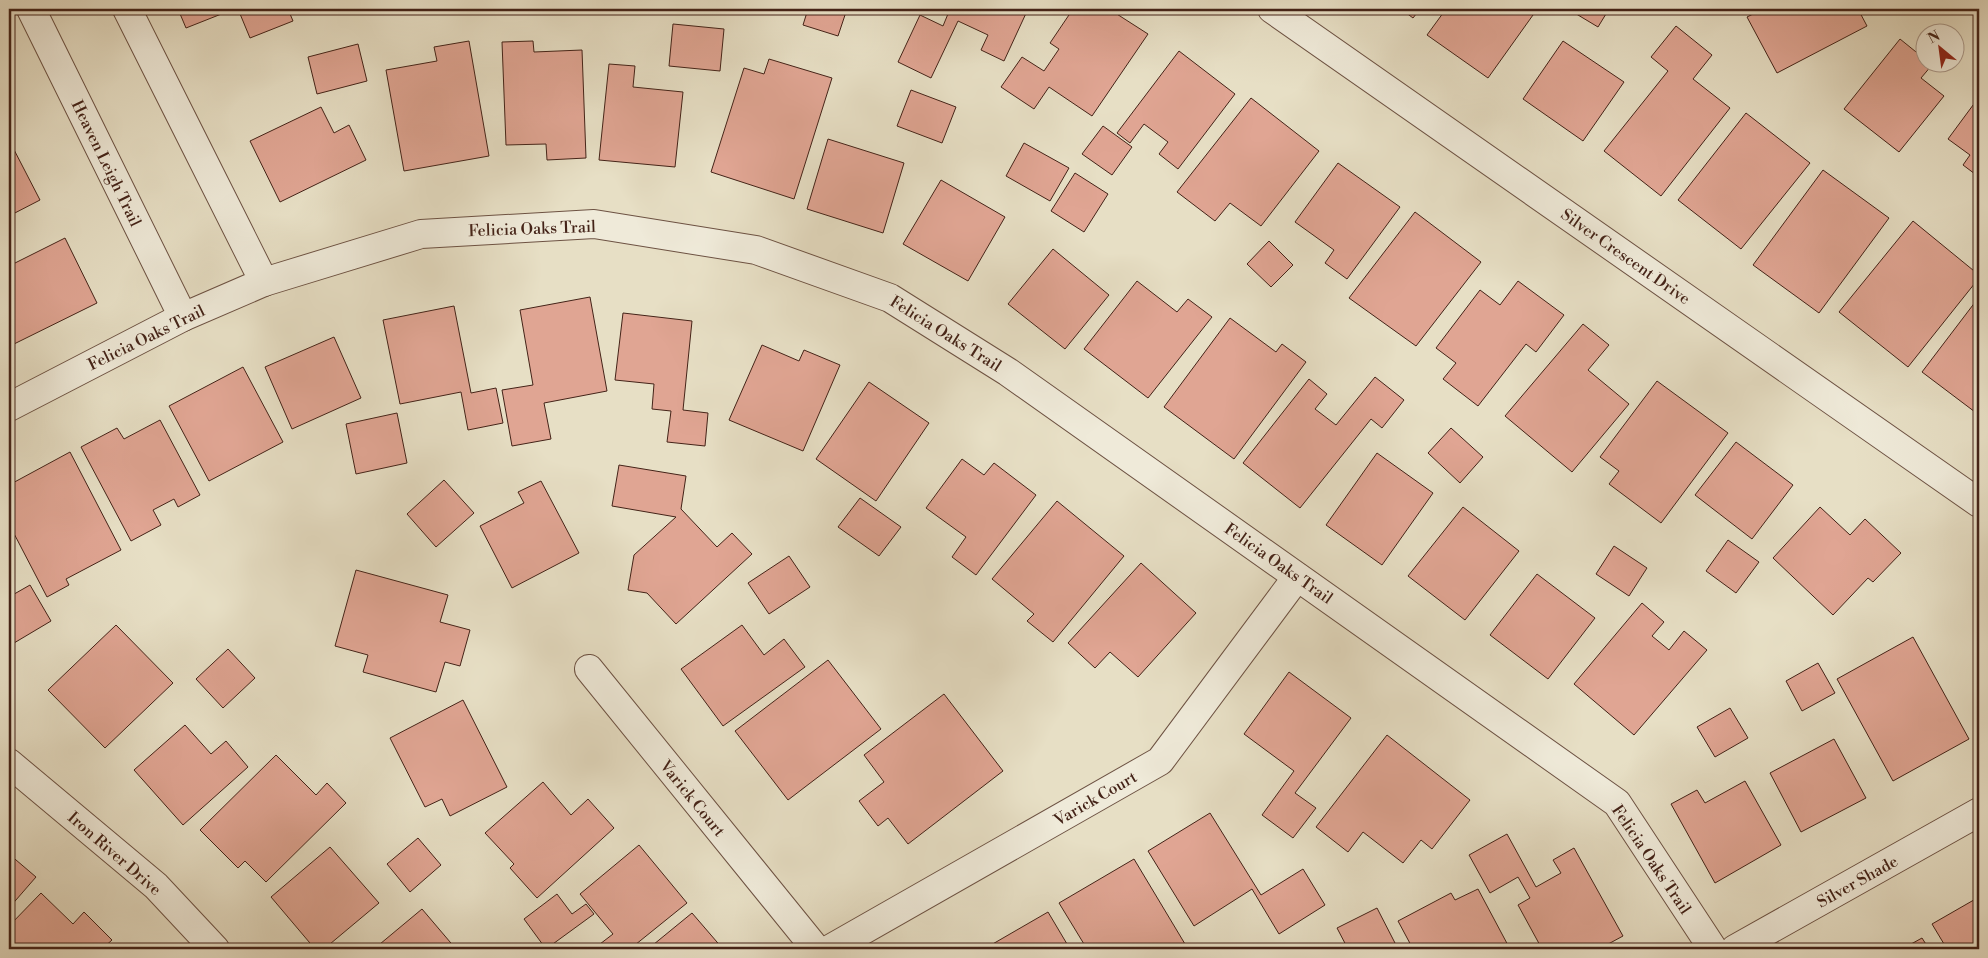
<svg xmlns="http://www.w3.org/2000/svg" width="1988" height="958" font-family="'Libre Bodoni',serif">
  <rect width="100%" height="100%" fill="#e7dfc5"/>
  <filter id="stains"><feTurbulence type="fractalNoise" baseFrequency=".004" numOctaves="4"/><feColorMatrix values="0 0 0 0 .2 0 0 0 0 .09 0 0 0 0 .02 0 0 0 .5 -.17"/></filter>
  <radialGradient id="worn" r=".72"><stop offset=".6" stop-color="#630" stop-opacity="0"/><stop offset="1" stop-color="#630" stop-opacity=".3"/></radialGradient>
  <g fill="#e0a593" stroke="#442318">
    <path d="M178,9H234L186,28Z"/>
    <path d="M238,9H288L293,21L250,38Z"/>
    <path d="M347,9H374L348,14Z"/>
    <path d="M808,9H847L838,36L803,25Z"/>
    <path d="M950,9H1028L1004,61L981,50L988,35L958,21L931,78L898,62L920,15L943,26Z"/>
    <path d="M1073,9H1109L1148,34L1092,116L1049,87L1034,109L1001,87L1022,57L1044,71L1059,49L1050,43Z"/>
    <path d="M1401,9H1420L1413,18Z"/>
    <path d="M1446,9H1524L1533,15L1488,78L1427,35Z"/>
    <path d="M1568,9H1609L1598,27Z"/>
    <path d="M1763,9H1858L1867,26L1777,73L1747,17Z"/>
    <path d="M673,24L724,29L720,71L669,66Z"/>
    <path d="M1676,26L1712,55L1693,79L1730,108L1661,196L1604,151L1668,71L1651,57Z"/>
    <path d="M1900,39L1926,60V62L1932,65L1921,78L1944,96L1899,152L1844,109Z"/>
    <path d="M469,41L489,156L404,171L386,70L437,61L434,47Z"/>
    <path d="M533,41L534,52L582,50L586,158L547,160L546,144L506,145L502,42Z"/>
    <path d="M1563,41L1624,82L1583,141L1523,99Z"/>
    <path d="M358,44L367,81L317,94L308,57Z"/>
    <path d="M1179,51L1235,94L1178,169L1159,154L1168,142L1144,124L1130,143L1117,133Z"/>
    <path d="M769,59L832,78L794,199L711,172L744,68L764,74Z"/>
    <path d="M609,64L635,66L633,87L683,92L675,167L599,160Z"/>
    <path d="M911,90L956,107L942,143L897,126Z"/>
    <path d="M1979,97V177L1963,165L1970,155L1948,139Z"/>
    <path d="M1251,98L1319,151L1261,226L1230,203L1215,221L1177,192Z"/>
    <path d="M321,107L334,133L349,125L366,160L280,202L250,141Z"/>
    <path d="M1746,113L1810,163L1741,249L1678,200Z"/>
    <path d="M1103,126L1132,147L1112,175L1082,154Z"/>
    <path d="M828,139L904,163L883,233L807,209Z"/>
    <path d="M9,140L40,200L9,216Z"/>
    <path d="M1024,143L1069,168L1050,201L1006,176Z"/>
    <path d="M1338,163L1400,207L1347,279L1325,263L1334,250L1295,222Z"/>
    <path d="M1823,170L1889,218L1819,313L1753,265Z"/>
    <path d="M1075,173L1108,194L1084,232L1051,211Z"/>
    <path d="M941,180L1005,217L968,281L903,244Z"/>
    <path d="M1415,212L1481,262L1416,346L1349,298Z"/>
    <path d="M1913,221L1979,275V278L1908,367L1839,312Z"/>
    <path d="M65,238L97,303L14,344L9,333V319L14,317L9,306V266Z"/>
    <path d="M1269,241L1293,265L1271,287L1247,264Z"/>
    <path d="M1053,249L1109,295L1065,349L1008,304Z"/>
    <path d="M1137,281L1177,312L1188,299L1212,317L1148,398L1084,349Z"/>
    <path d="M1518,281L1564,315L1536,352L1526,344L1478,406L1443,379L1456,363L1436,348L1480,290L1500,305Z"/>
    <path d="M590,297L607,391L544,403L551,439L512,446L502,390L533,385L520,310Z"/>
    <path d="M1979,297V415L1922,372Z"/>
    <path d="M454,306L471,393L496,388L503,423L468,430L461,392L400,404L383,320Z"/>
    <path d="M623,313L692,321L683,410L708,413L705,446L667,442L671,411L652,409L654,384L615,380Z"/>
    <path d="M1230,318L1276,352L1282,344L1306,362L1234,459L1164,407Z"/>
    <path d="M1583,324L1609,345L1588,370L1629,404L1572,472L1505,416Z"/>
    <path d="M334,337L361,398L292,429L265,367Z"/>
    <path d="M762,345L799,361L804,350L840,365L803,451L729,420Z"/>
    <path d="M243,367L283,442L209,481L169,406Z"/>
    <path d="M1375,377L1404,400L1382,428L1371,419L1300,508L1243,463L1309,379L1327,394L1315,409L1336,425Z"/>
    <path d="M1657,381L1728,433L1661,523L1609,484L1619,471L1600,457Z"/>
    <path d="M869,382L929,423L876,501L816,459Z"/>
    <path d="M397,413L407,463L356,474L346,424Z"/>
    <path d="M160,420L200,495L178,507L174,499L153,510L161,525L131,541L81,447L117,428L124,439Z"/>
    <path d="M1451,428L1483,457L1460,483L1428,453Z"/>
    <path d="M1736,442L1793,485L1752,539L1695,495Z"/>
    <path d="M70,452L121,550L66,579L69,585L47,597L9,524V485Z"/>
    <path d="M1377,453L1433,493L1382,565L1326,525Z"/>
    <path d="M962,459L984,475L994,463L1036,495L976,575L952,557L966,537L926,508Z"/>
    <path d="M619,465L686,476L681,509L717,547L732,533L752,554L676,624L647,593L628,590L634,555L676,517L612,506Z"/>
    <path d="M444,480L474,513L436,547L407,514Z"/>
    <path d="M541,481L579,553L512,588L480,526L524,503L518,492Z"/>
    <path d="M860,498L901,527L879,556L838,527Z"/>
    <path d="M1057,501L1124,556L1053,642L1027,621L1034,614L992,579Z"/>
    <path d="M1463,507L1519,551L1465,620L1408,576Z"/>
    <path d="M1820,507L1850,535L1865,519L1901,553L1873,582L1868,578L1833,615L1773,558Z"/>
    <path d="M1728,540L1759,562L1736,593L1706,571Z"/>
    <path d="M1614,546L1647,568L1629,596L1596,574Z"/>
    <path d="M789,556L810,587L769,614L748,583Z"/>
    <path d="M1141,563L1196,613L1138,677L1110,652L1095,668L1068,643Z"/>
    <path d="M356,570L448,595L440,622L470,630L460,666L445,662L436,692L363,672L368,655L335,646Z"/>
    <path d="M1537,574L1595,618L1548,679L1490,635Z"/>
    <path d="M30,585L51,621L9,646V597Z"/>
    <path d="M1642,603L1664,622L1652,636L1669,650L1684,631L1707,650L1634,735L1574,684Z"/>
    <path d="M116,625L173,683L105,748L48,690Z"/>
    <path d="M742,625L764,655L784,639L805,667L723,726L681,669Z"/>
    <path d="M1913,637L1969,739L1893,781L1837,679Z"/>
    <path d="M228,649L255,678L223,708L196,679Z"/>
    <path d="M828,660L881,729L788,800L735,731Z"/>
    <path d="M1818,663L1835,693L1802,711L1786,681Z"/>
    <path d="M1289,672L1351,718L1295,793L1316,808L1293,838L1262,815L1294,771L1244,734Z"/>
    <path d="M944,694L1003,771L908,844L888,818L878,826L859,801L884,782L864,755Z"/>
    <path d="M463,700L507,787L450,816L442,799L425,807L390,738Z"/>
    <path d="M1730,708L1748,738L1715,757L1697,727Z"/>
    <path d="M185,725L211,754L226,741L248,767L183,825L134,770Z"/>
    <path d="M1387,735L1470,800L1432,849L1421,840L1403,863L1363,832L1348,852L1316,827Z"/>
    <path d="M1834,739L1866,798L1801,832L1770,773Z"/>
    <path d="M276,755L316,795L327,783L346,803L266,882L245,861L238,868L200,830Z"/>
    <path d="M1745,781L1781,845L1715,883L1671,804L1697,790L1705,803Z"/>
    <path d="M543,782L571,815L588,799L614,828L537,898L510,868L514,864L485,833Z"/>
    <path d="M1210,813L1261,895L1303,869L1325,905L1279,934L1252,889L1194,926L1148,851Z"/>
    <path d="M1507,834L1536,887L1561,873L1553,860L1574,848L1623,936L1599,949H1542L1518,905L1530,898L1518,877L1490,893L1469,855Z"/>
    <path d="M418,838L441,865L410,892L387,864Z"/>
    <path d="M639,845L687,903L630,949H605L600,944L613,934L580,894Z"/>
    <path d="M330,847L379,903L324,949H315L271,897Z"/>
    <path d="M9,854L36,877L9,908Z"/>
    <path d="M1134,859L1188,949H1087L1059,903Z"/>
    <path d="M1478,889L1510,949H1413L1398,921L1451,893L1455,900Z"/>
    <path d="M41,893L73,924L84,912L112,940L102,949H9V926Z"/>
    <path d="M557,894L572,914L586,904L594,914L546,949L524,919Z"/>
    <path d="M1979,897V949H1947L1932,924Z"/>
    <path d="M1377,908L1395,943L1384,949H1348L1337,928Z"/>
    <path d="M422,909L456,949H374Z"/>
    <path d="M1048,912L1070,949H984Z"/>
    <path d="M692,913L723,949H648Z"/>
    <path d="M1922,938L1929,949H1902Z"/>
  </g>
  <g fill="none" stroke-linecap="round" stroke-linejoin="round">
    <defs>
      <g id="street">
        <path d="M31,9L183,317"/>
        <path d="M127,9L264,282"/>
        <path d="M1272,9L1979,503"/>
        <path d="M9,407L183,317L264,282L421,234L594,224L756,250L890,298L1008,372L1617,803L1713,949"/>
        <path d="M589,669L816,949"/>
        <path d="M9,763L156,886L215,949"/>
        <path d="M830,949L1160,761L1297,577"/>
        <path d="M1735,949L1979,812"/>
      </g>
    </defs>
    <use href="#street" stroke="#6d5243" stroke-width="30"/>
    <use href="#street" stroke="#efead9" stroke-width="28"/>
  </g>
  <g text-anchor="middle" stroke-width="4" stroke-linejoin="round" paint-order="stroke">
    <g font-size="16" fill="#442318" stroke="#efead9">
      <text transform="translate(107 163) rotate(64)" y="6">Heaven Leigh Trail</text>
      <text transform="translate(532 228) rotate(-2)" y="6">Felicia Oaks Trail</text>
      <text transform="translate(1626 256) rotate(35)" y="6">Silver Crescent Drive</text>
      <text transform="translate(946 333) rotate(32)" y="6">Felicia Oaks Trail</text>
      <text transform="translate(146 337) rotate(-26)" y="6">Felicia Oaks Trail</text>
      <text transform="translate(1279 563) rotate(35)" y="6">Felicia Oaks Trail</text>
      <text transform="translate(693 798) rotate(51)" y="6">Varick Court</text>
      <text transform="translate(1095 798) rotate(-30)" y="6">Varick Court</text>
      <text transform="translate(115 853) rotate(41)" y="6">Iron River Drive</text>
      <text transform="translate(1652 859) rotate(56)" y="6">Felicia Oaks Trail</text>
      <text transform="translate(1857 881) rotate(-29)" y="6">Silver Shade</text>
    </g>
  </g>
  <rect width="1988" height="958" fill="none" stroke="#e7dfc5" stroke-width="30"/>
  <rect x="10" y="10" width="1968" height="938" fill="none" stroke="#442318" stroke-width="2.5"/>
  <rect x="15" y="15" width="1958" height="928" fill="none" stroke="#442318"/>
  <g transform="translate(1940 48) rotate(331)"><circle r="24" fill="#efead9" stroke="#ab9a8c"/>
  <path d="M0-4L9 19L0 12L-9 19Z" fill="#8f2418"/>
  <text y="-8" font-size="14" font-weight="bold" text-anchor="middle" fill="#442318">N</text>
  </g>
  <rect width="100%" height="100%" filter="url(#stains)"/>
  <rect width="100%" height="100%" fill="url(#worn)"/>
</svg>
